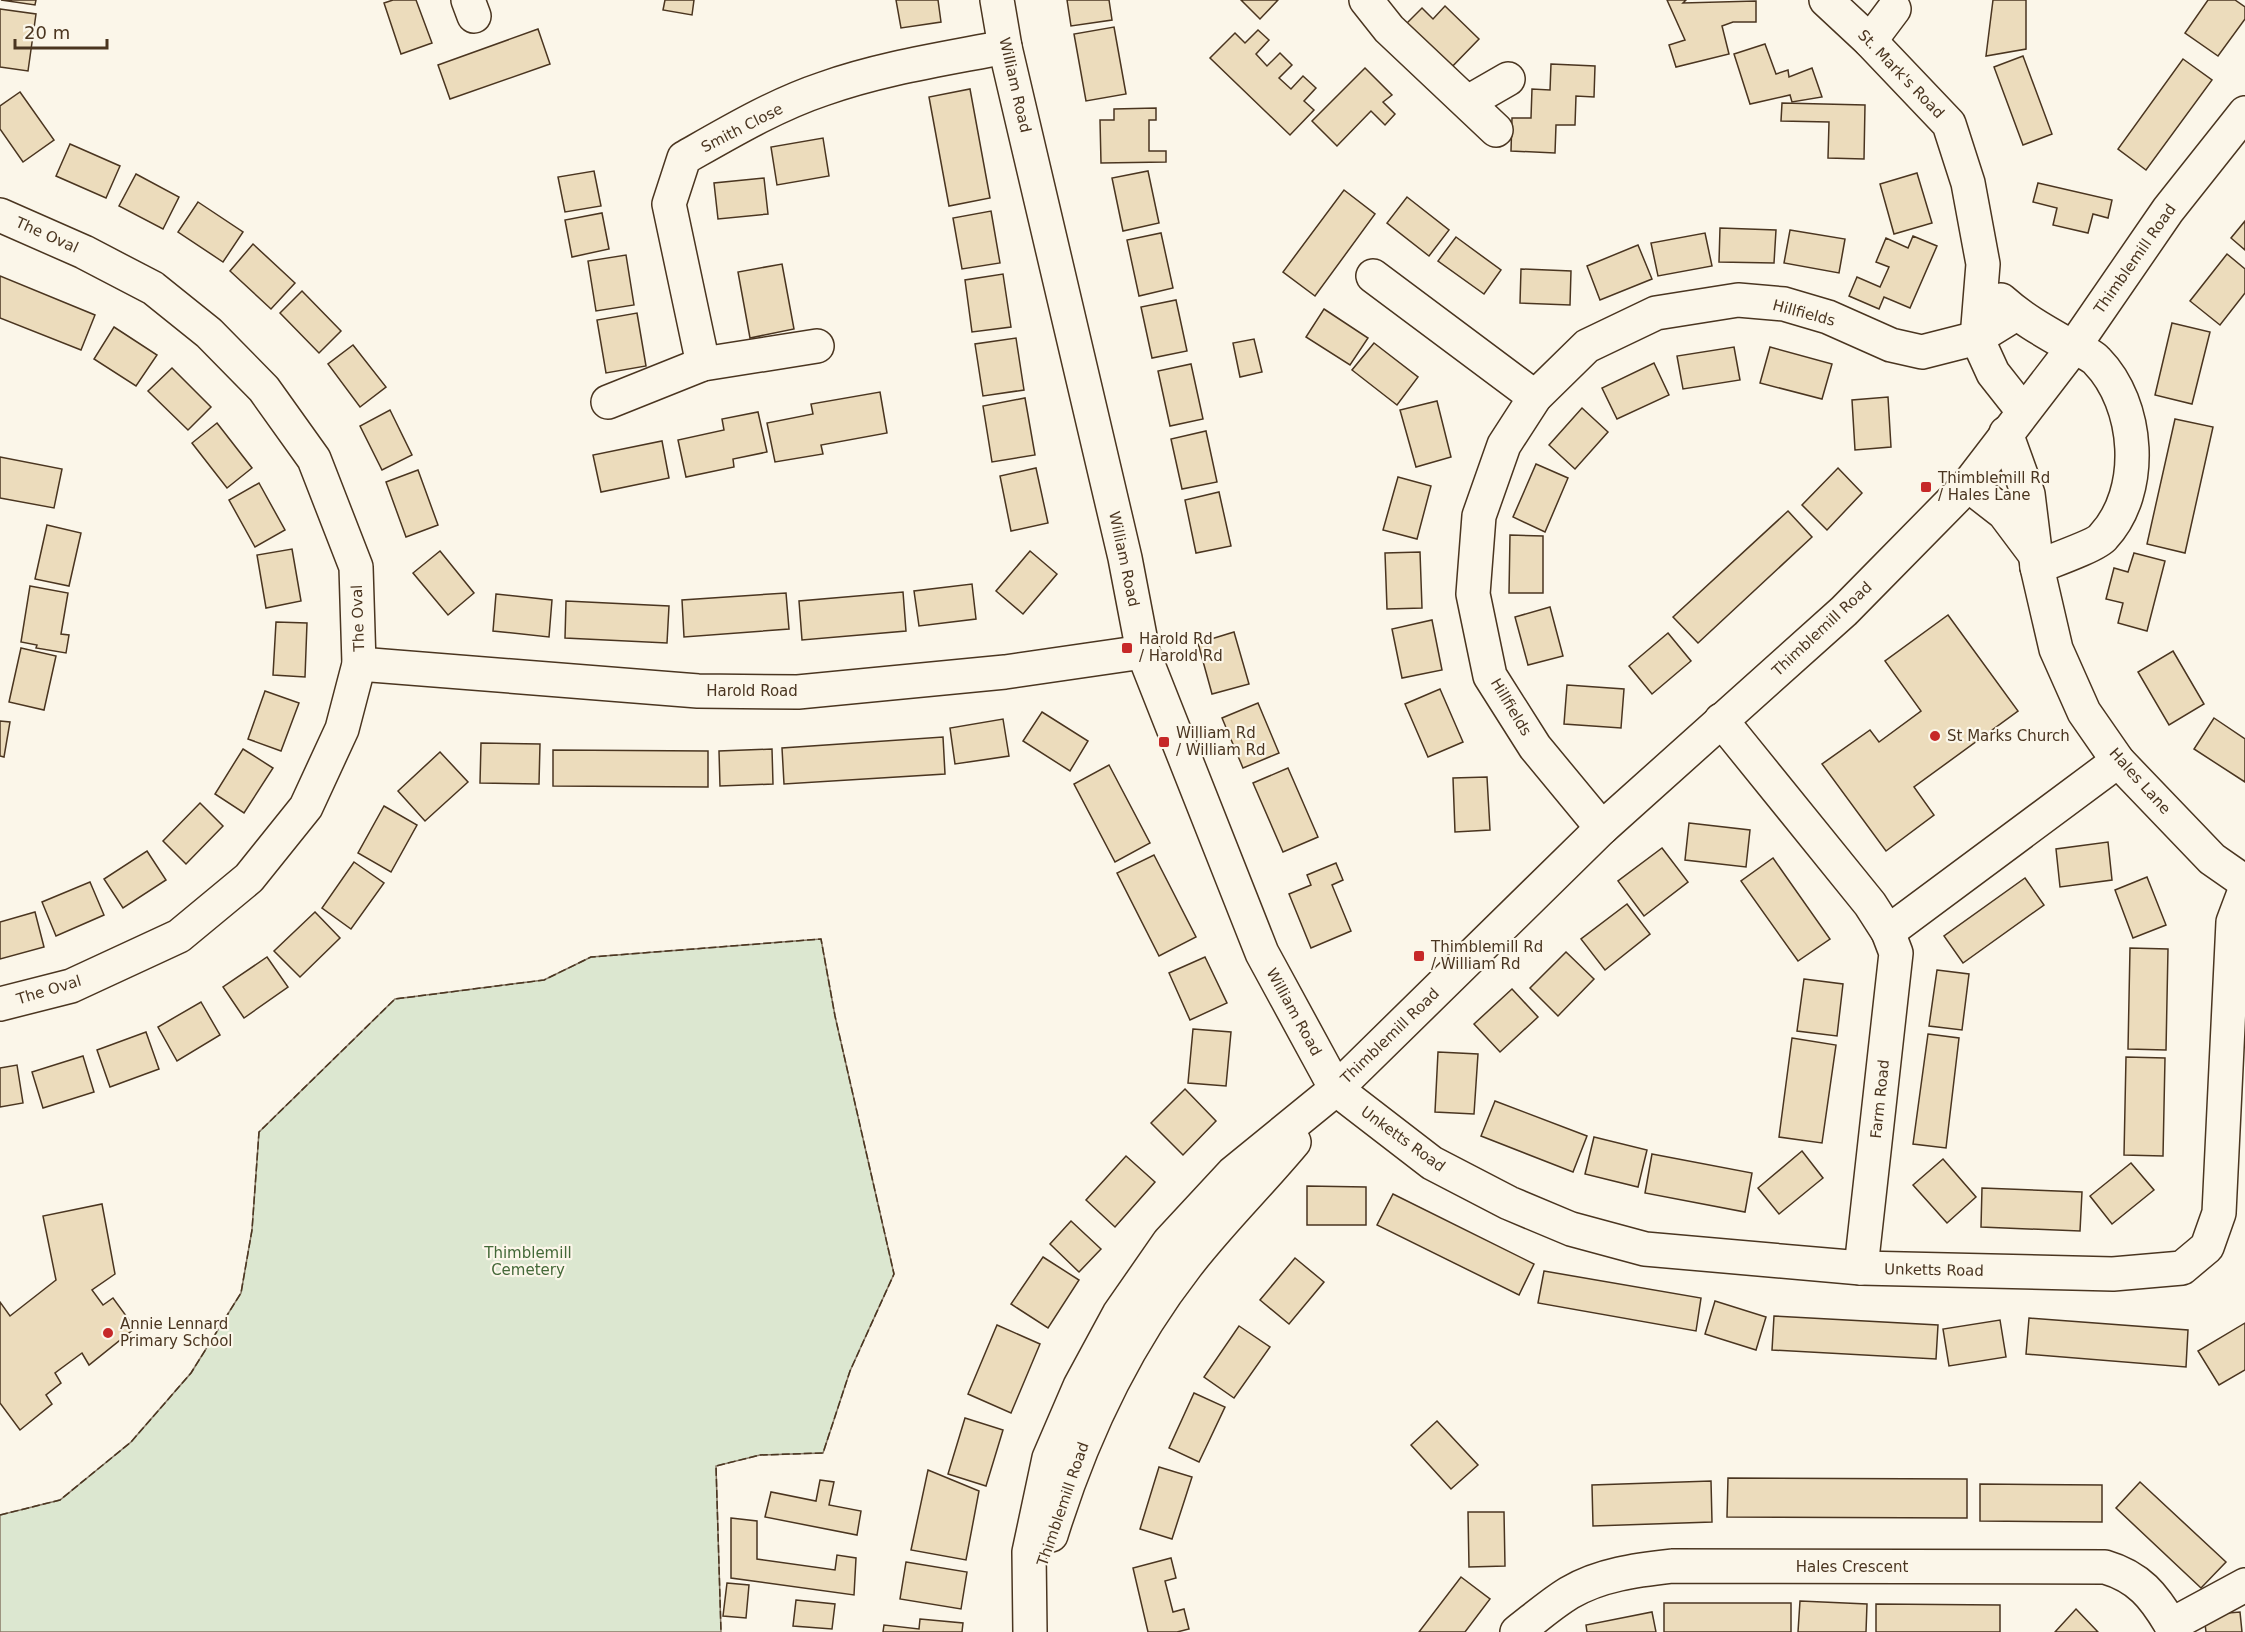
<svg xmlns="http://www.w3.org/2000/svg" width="2245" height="1632" font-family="'DejaVu Sans',sans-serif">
  <rect width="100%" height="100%" fill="#fbf6e9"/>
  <path fill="#dce7d0" stroke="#887966" stroke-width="1.5" d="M821,939L835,1016L894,1274L850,1371L823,1453L760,1455L716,1466L721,1632H0V1515L60,1500L131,1442L191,1373L241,1293L252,1230L259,1132L395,999L544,980L591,957Z"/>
  <g fill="#ecdcbc" stroke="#4a3520" stroke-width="1.5">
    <path d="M1,0H36L35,5Z"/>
    <path d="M393,0H416L432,43L401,54L384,3Z"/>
    <path d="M665,0H694L692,15L663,10Z"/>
    <path d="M896,0H938L941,22L901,28Z"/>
    <path d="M1067,0H1109L1112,20L1071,26Z"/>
    <path d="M1241,0H1278L1260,19Z"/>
    <path d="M1667,0H1686L1683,3L1756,1V22H1733L1722,26L1729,54L1676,67L1669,45L1685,40Z"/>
    <path d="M1993,0H2026V49L1986,56Z"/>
    <path d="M2208,0H2235L2245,7V19L2218,56L2185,33Z"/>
    <path d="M1445,6L1479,39L1443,76L1405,25L1422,8L1433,19Z"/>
    <path d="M0,9L36,14L28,71L0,67Z"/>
    <path d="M1114,27L1126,94L1086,101L1074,34Z"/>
    <path d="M538,29L550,64L450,99L438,65Z"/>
    <path d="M1258,30L1269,40L1256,54L1267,66L1280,53L1292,65L1279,78L1291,89L1303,76L1316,88L1304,101L1314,110L1290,135L1210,58L1235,33L1245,43Z"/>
    <path d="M1765,44L1776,74L1788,70L1789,77L1812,68L1822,97L1792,102L1790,95L1750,104L1734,54Z"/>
    <path d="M2023,56L2052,134L2023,145L1994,67Z"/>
    <path d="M2183,59L2212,80L2146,170L2118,149Z"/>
    <path d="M1551,64L1595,66L1594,97L1576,96L1575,125H1556L1555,153L1511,151L1512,118H1531L1532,89L1550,90Z"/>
    <path d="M1365,68L1392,95L1383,102L1395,114L1385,125L1371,111L1337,146L1312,121Z"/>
    <path d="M970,89L990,198L949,206L929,97Z"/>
    <path d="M20,92L54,140L23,162L0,129V106Z"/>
    <path d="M1782,103L1865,105L1864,159L1828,158L1829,122L1781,121Z"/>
    <path d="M1156,108V120H1149V151H1166V162L1101,163L1100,120H1114V109Z"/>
    <path d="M823,138L829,176L777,185L771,147Z"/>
    <path d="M70,144L120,166L106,198L56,176Z"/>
    <path d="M594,171L601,206L565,212L558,177Z"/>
    <path d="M1148,171L1159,223L1123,231L1112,178Z"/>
    <path d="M1917,173L1932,223L1894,234L1880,184Z"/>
    <path d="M136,174L179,197L163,229L119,206Z"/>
    <path d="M764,178L768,214L718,219L714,183Z"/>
    <path d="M2038,183L2112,200L2108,218L2093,214L2088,233L2053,225L2057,208L2033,202Z"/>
    <path d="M1344,190L1375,214L1315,296L1283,272Z"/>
    <path d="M1407,197L1449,230L1429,256L1387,223Z"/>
    <path d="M198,202L243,232L223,262L178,232Z"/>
    <path d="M991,211L1000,263L962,269L953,218Z"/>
    <path d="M602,213L609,249L572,257L565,220Z"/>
    <path d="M2245,221V250L2231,238Z"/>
    <path d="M1720,228L1776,230L1774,263L1719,262Z"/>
    <path d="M1790,230L1845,239L1839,273L1784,263Z"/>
    <path d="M1161,233L1173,288L1139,296L1127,240Z"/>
    <path d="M1705,233L1712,266L1658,276L1651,243Z"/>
    <path d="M1913,236L1937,246L1910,308L1884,297L1879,309L1849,296L1857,277L1880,287L1889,267L1876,262L1886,238L1908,248Z"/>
    <path d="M1456,237L1501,270L1484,294L1438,261Z"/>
    <path d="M253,244L295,283L271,309L230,271Z"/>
    <path d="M1638,245L1652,279L1600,300L1587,266Z"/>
    <path d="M2227,254L2245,269V293L2220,325L2190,301Z"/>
    <path d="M626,255L634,305L596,311L588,261Z"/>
    <path d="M782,264L794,329L750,338L738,272Z"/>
    <path d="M1521,269L1571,271L1570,305L1520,303Z"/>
    <path d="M1003,274L1011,327L972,332L965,280Z"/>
    <path d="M0,276L95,315L81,350L0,318Z"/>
    <path d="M302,291L341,331L319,353L280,313Z"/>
    <path d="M1176,300L1187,351L1152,358L1141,307Z"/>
    <path d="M1324,309L1368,338L1350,365L1306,337Z"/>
    <path d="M637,313L646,366L606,373L597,320Z"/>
    <path d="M2172,323L2210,332L2192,404L2155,395Z"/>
    <path d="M114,327L157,355L136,386L94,359Z"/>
    <path d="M1016,338L1024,390L983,396L975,344Z"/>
    <path d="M1254,339L1262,372L1240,377L1233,343Z"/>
    <path d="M1374,343L1418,377L1397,405L1352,370Z"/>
    <path d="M353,345L386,387L360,407L328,364Z"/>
    <path d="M1734,347L1740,380L1683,389L1677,356Z"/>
    <path d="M1770,347L1832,364L1822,399L1760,383Z"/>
    <path d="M1654,363L1669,395L1617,419L1602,388Z"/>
    <path d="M1191,364L1203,419L1170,426L1158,371Z"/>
    <path d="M172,368L211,407L188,430L148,391Z"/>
    <path d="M880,392L887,433L821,445L823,454L775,462L767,423L813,414L811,404Z"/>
    <path d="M1888,397L1891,447L1855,450L1852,400Z"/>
    <path d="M1025,398L1035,455L992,462L983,406Z"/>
    <path d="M1437,401L1451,457L1416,467L1400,410Z"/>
    <path d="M1582,408L1608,432L1575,469L1549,445Z"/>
    <path d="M390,410L412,455L382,470L360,426Z"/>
    <path d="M758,412L767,452L733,459L734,467L686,477L678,440L724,430L722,419Z"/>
    <path d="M2175,419L2213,427L2185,553L2147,544Z"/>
    <path d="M217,423L252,468L227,488L192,443Z"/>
    <path d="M1206,431L1217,482L1182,489L1171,439Z"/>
    <path d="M662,441L669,478L601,492L593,455Z"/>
    <path d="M0,457L62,469L54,508L0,498Z"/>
    <path d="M1536,464L1568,478L1545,532L1513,517Z"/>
    <path d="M1036,468L1048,523L1011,531L1000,476Z"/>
    <path d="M1838,468L1862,493L1827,530L1802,505Z"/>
    <path d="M418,470L438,525L406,537L386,482Z"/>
    <path d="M1398,477L1431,486L1417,539L1383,530Z"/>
    <path d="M259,483L285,530L255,547L229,500Z"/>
    <path d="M1219,492L1231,546L1196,553L1185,500Z"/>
    <path d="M1788,511L1812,537L1698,643L1673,617Z"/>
    <path d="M47,525L81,533L69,586L35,579Z"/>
    <path d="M1510,535L1543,536V593H1509Z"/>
    <path d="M292,549L301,601L266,608L257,555Z"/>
    <path d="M440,551L474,593L448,615L413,573Z"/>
    <path d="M1030,551L1057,574L1023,614L996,591Z"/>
    <path d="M1420,552L1422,608L1387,609L1385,553Z"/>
    <path d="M2134,553L2165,561L2147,631L2118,623L2123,603L2106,599L2114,568L2128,572Z"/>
    <path d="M972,584L976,619L919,626L914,591Z"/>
    <path d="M30,586L68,593L61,634L69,635L66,653L36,648L37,645L21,642Z"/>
    <path d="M903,592L906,631L802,640L799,601Z"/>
    <path d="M786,593L789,629L684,637L682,600Z"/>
    <path d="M496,594L552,600L549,637L493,631Z"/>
    <path d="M566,601L669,606L667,643L565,638Z"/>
    <path d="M1550,607L1563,656L1528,665L1515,617Z"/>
    <path d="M1948,615L2018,711L1914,787L1934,815L1886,851L1822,764L1870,730L1879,742L1921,711L1885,661Z"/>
    <path d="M1432,620L1442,670L1402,678L1392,629Z"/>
    <path d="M276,622L307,623L305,677L273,675Z"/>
    <path d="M1234,632L1249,684L1212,694L1198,643Z"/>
    <path d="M1668,633L1691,661L1652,694L1629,666Z"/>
    <path d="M21,648L56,656L44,710L9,702Z"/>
    <path d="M2173,651L2204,704L2169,725L2138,672Z"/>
    <path d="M1567,685L1624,689L1621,728L1564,724Z"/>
    <path d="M1440,689L1463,742L1428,757L1405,704Z"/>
    <path d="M265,691L299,703L281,751L248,739Z"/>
    <path d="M1258,703L1279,753L1243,768L1222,718Z"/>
    <path d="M1042,712L1088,741L1070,771L1023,741Z"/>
    <path d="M2214,718L2245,739V782L2194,749Z"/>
    <path d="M1003,719L1009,756L955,764L950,728Z"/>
    <path d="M0,721L10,722L4,757L0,756Z"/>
    <path d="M943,737L945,774L784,784L782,748Z"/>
    <path d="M481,743L540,744L539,784L480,783Z"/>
    <path d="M243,749L273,768L244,813L215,794Z"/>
    <path d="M772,749L773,784L720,786L719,751Z"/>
    <path d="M553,750L708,751V787L553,786Z"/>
    <path d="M440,752L468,782L425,821L398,791Z"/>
    <path d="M1109,765L1150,843L1115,862L1074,784Z"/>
    <path d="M1288,768L1318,837L1283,852L1253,783Z"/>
    <path d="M1487,777L1490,830L1455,832L1453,778Z"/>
    <path d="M200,803L223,826L186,864L163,841Z"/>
    <path d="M384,806L417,825L391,872L358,853Z"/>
    <path d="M1689,823L1750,830L1746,867L1685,860Z"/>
    <path d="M2108,842L2112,880L2060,887L2056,849Z"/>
    <path d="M1662,848L1688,882L1644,916L1618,881Z"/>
    <path d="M147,851L166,880L123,908L104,879Z"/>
    <path d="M1154,855L1196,937L1159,956L1117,873Z"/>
    <path d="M1773,858L1830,939L1798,961L1741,881Z"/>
    <path d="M354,862L384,883L351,929L322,908Z"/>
    <path d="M1336,863L1343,880L1332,885L1351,931L1311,948L1289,894L1311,885L1307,875Z"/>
    <path d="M2147,877L2166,925L2133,938L2115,890Z"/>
    <path d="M2025,878L2044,905L1963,963L1944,936Z"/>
    <path d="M90,882L104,915L56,936L42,902Z"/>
    <path d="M1627,904L1650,934L1605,970L1581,939Z"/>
    <path d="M35,912L44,947L0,959V922Z"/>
    <path d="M315,912L340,938L300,977L274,951Z"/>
    <path d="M2130,948L2168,949L2166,1050L2128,1049Z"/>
    <path d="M1566,952L1594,979L1558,1016L1530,988Z"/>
    <path d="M267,957L288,987L244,1018L223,987Z"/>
    <path d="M1205,957L1227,1003L1190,1020L1169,973Z"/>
    <path d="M1937,970L1969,974L1962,1030L1929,1026Z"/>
    <path d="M1804,979L1843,984L1837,1036L1797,1031Z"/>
    <path d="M1512,989L1538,1017L1500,1052L1474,1024Z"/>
    <path d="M201,1002L220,1035L177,1061L158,1027Z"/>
    <path d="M1193,1029L1231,1032L1226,1086L1188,1083Z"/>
    <path d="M146,1032L159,1069L110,1087L97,1050Z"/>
    <path d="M1928,1034L1959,1038L1946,1148L1913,1144Z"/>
    <path d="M1792,1038L1836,1045L1822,1143L1779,1137Z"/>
    <path d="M1438,1052L1478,1054L1474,1114L1435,1112Z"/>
    <path d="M83,1056L94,1092L43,1108L32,1072Z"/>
    <path d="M2126,1057L2165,1058L2163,1156L2124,1155Z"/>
    <path d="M17,1065L23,1103L0,1107V1068Z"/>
    <path d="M1185,1089L1216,1121L1183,1155L1151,1123Z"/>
    <path d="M1495,1101L1587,1136L1573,1172L1481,1136Z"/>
    <path d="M1594,1137L1647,1150L1638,1187L1585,1174Z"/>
    <path d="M1802,1151L1823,1178L1779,1214L1758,1188Z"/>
    <path d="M1652,1154L1752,1173L1745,1212L1645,1193Z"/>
    <path d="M1126,1156L1155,1182L1115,1227L1086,1200Z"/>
    <path d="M1943,1159L1976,1197L1947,1223L1913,1185Z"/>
    <path d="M2131,1163L2154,1190L2112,1224L2090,1196Z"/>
    <path d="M1307,1186L1366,1187V1225H1307Z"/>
    <path d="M1982,1188L2082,1192L2080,1231L1981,1227Z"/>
    <path d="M1393,1194L1534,1264L1519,1295L1377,1225Z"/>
    <path d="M102,1204L115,1274L92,1290L103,1305L113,1298L135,1328L89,1365L82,1353L55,1373L61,1383L46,1395L52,1404L20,1430L0,1403V1302L10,1316L56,1280L43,1216Z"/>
    <path d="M1071,1221L1101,1249L1079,1272L1050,1244Z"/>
    <path d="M1043,1257L1079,1280L1048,1328L1011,1304Z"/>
    <path d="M1295,1258L1324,1282L1289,1324L1260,1300Z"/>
    <path d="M1544,1271L1701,1298L1696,1331L1538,1303Z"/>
    <path d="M1715,1301L1766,1317L1756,1350L1705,1334Z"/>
    <path d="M1774,1316L1938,1325L1936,1359L1772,1350Z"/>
    <path d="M2029,1318L2188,1330L2186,1367L2026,1354Z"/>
    <path d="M2000,1320L2006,1357L1949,1366L1943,1329Z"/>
    <path d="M2245,1323V1370L2219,1385L2198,1351Z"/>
    <path d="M997,1325L1040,1344L1011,1413L968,1394Z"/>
    <path d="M1239,1326L1270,1347L1234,1398L1204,1377Z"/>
    <path d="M1194,1393L1225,1407L1199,1462L1169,1448Z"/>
    <path d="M965,1418L1003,1430L986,1486L948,1474Z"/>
    <path d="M1437,1421L1478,1465L1451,1489L1411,1445Z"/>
    <path d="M1159,1467L1192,1477L1172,1539L1140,1529Z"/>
    <path d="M928,1470L979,1491L966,1560L911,1550Z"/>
    <path d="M1728,1478L1967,1479V1518L1727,1517Z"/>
    <path d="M820,1480L834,1482L829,1505L861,1511L857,1535L765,1517L771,1492L816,1501Z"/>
    <path d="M1711,1481L1712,1522L1593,1526L1592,1485Z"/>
    <path d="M2140,1482L2226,1562L2201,1588L2116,1508Z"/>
    <path d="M1980,1484L2102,1485V1522L1980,1521Z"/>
    <path d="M1468,1512H1504L1505,1566L1469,1567Z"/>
    <path d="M731,1518L757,1521V1559L835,1570L837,1555L856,1558L854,1595L731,1578Z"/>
    <path d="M1171,1558L1176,1578L1165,1581L1173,1612L1184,1609L1189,1629L1177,1632H1148L1133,1568Z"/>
    <path d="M906,1562L967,1572L961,1609L900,1599Z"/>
    <path d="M1461,1577L1490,1599L1465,1632H1419Z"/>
    <path d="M727,1583L749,1585L746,1618L723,1616Z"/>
    <path d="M796,1600L835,1604L832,1629L793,1626Z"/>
    <path d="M1800,1601L1867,1604L1866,1632H1798Z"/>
    <rect x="1664" y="1603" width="127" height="29"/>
    <path d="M1876,1604L2000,1605V1632H1876Z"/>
    <path d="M2076,1609L2098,1632H2055Z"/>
    <path d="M1652,1612L1656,1632H1587L1586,1625Z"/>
    <path d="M2240,1612L2242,1632H2206L2204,1615Z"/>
    <path d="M920,1619L963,1623L962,1632H883L884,1625L919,1629Z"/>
  </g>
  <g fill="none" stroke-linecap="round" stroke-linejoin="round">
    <defs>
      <g id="minor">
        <path d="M468,0L474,16"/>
        <path d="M997,0L1005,47L1125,558L1143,652L1262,953L1336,1089L1432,1163L1509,1203L1571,1229L1645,1249L1861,1268L2113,1274L2182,1268L2207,1247L2219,1213L2233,922L2245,890"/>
        <path d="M1366,0L1389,29L1496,130"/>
        <path d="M1826,0L1870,41L1949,124L1968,183L1983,264L1977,338L1993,373L2023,411"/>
        <path d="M1870,41L1894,9"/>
        <path d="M1468,102L1508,79"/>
        <path d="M0,215L84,252L153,288L209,333L264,389L314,459L356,567L359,664L342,729L306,807L249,878L179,936L71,986L0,1004"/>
        <path d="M1373,276L1535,397"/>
        <path d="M2001,300C2021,318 2042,330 2065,343C2075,349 2090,353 2097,361C2139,404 2146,491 2103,537C2097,545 2049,562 2037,567"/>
        <path d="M703,364L669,204L684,158C728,133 775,105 823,89C882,68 944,59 1005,47"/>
        <path d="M608,402L703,364L817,346"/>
        <path d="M2006,433L2028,494L2037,567L2056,649L2084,712L2118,761L2212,859L2245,882"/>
        <path d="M1968,485L2004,513L2034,553"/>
        <path d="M359,664L698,691L798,692L1005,672L1143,652"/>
        <path d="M1721,720L1870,904L1888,932L1896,953L1861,1268"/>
        <path d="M1602,828L1535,747L1490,676L1473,594L1479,516L1504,445L1535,397L1587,346L1656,313L1738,300L1784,304L1828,317L1891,345L1922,352L1977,338L2016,314"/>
        <path d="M1888,932L2118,761"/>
        <path d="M2171,1625L2245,1585"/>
        <path d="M1517,1632C1534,1619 1551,1604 1569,1593C1601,1574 1638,1570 1673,1566L2105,1567C2139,1577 2154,1596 2171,1625L2173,1632"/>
      </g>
      <g id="major">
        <path d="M1051,1535C1081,1438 1123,1347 1186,1266C1219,1223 1259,1184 1294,1142"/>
        <path d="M1030,1632L1029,1552L1049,1458L1080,1386L1119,1314L1169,1242L1233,1173L1336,1089L1602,828L1844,611L1968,485L2073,348L2168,210L2245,113"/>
      </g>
    </defs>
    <use href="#minor" stroke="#4a3520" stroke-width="36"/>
    <use href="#major" stroke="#4a3520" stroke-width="36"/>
    <use href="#minor" stroke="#fbf6e9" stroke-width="33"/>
    <use href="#major" stroke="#fbf6e9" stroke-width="33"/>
    <path stroke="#4a3520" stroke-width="1.5" stroke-dasharray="8 3" stroke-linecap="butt" d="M0,1515L60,1500L131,1442L191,1373L241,1293L252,1230L259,1132L395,999L544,980L591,957L821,939L835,1016L894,1274L850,1371L823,1453L760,1455L716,1466L721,1632"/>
  </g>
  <g fill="#c62828" stroke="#fbf6e9" stroke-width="2">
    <rect x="1920" y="481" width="12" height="12" rx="3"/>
    <rect x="1121" y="642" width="12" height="12" rx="3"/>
    <circle cx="1935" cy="736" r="6"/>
    <rect x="1158" y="736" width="12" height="12" rx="3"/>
    <rect x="1413" y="950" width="12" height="12" rx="3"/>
    <circle cx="108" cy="1333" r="6"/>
  </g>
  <g text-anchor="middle" stroke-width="4.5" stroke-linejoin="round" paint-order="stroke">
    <g font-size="15" fill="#4a3520" stroke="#fbf6e9">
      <text transform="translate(1901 74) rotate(46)" y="5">St. Mark's Road</text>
      <text transform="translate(1015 85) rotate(77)" y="5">William Road</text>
      <text transform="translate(742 128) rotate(-27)" y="5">Smith Close</text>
      <text transform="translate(47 235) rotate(24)" y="5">The Oval</text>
      <text transform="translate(2135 259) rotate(-55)" y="5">Thimblemill Road</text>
      <text transform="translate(1804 313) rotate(15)" y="5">Hillfields</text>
      <text transform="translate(1124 559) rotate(78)" y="5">William Road</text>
      <text transform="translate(358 618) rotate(-92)" y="5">The Oval</text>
      <text transform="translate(1822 629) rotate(-43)" y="5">Thimblemill Road</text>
      <text x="752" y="696">Harold Road</text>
      <text transform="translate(1511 707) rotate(59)" y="5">Hillfields</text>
      <text transform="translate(2140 781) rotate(48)" y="5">Hales Lane</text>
      <text transform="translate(49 990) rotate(-17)" y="5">The Oval</text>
      <text transform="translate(1294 1012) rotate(61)" y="5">William Road</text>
      <text transform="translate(1390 1036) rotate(-44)" y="5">Thimblemill Road</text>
      <text transform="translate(1880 1099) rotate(-84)" y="5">Farm Road</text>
      <text transform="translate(1403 1139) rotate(36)" y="5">Unketts Road</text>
      <text transform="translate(1934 1270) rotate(1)" y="5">Unketts Road</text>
      <text transform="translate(1063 1504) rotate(-71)" y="5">Thimblemill Road</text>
      <text x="1852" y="1572">Hales Crescent</text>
    </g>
    <g font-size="15" fill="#4a3520" stroke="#fbf6e9" text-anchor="start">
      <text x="1938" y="483">Thimblemill Rd<tspan x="1938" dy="17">/ Hales Lane</tspan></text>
      <text x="1139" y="644">Harold Rd<tspan x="1139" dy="17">/ Harold Rd</tspan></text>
      <text x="1176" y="738">William Rd<tspan x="1176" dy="17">/ William Rd</tspan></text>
      <text x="1947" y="741">St Marks Church</text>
      <text x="1431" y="952">Thimblemill Rd<tspan x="1431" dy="17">/ William Rd</tspan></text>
      <text x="120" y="1329">Annie Lennard<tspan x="120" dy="17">Primary School</tspan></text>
    </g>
    <g font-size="15" fill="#436837" stroke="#fbf6e9">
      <text x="528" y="1258">Thimblemill<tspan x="528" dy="17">Cemetery</tspan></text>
    </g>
  </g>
  <path d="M15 39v9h92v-9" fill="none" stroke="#4a3520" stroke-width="3"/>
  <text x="24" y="39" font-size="18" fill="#4a3520" stroke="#fbf6e9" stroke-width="4.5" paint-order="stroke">20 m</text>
</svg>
